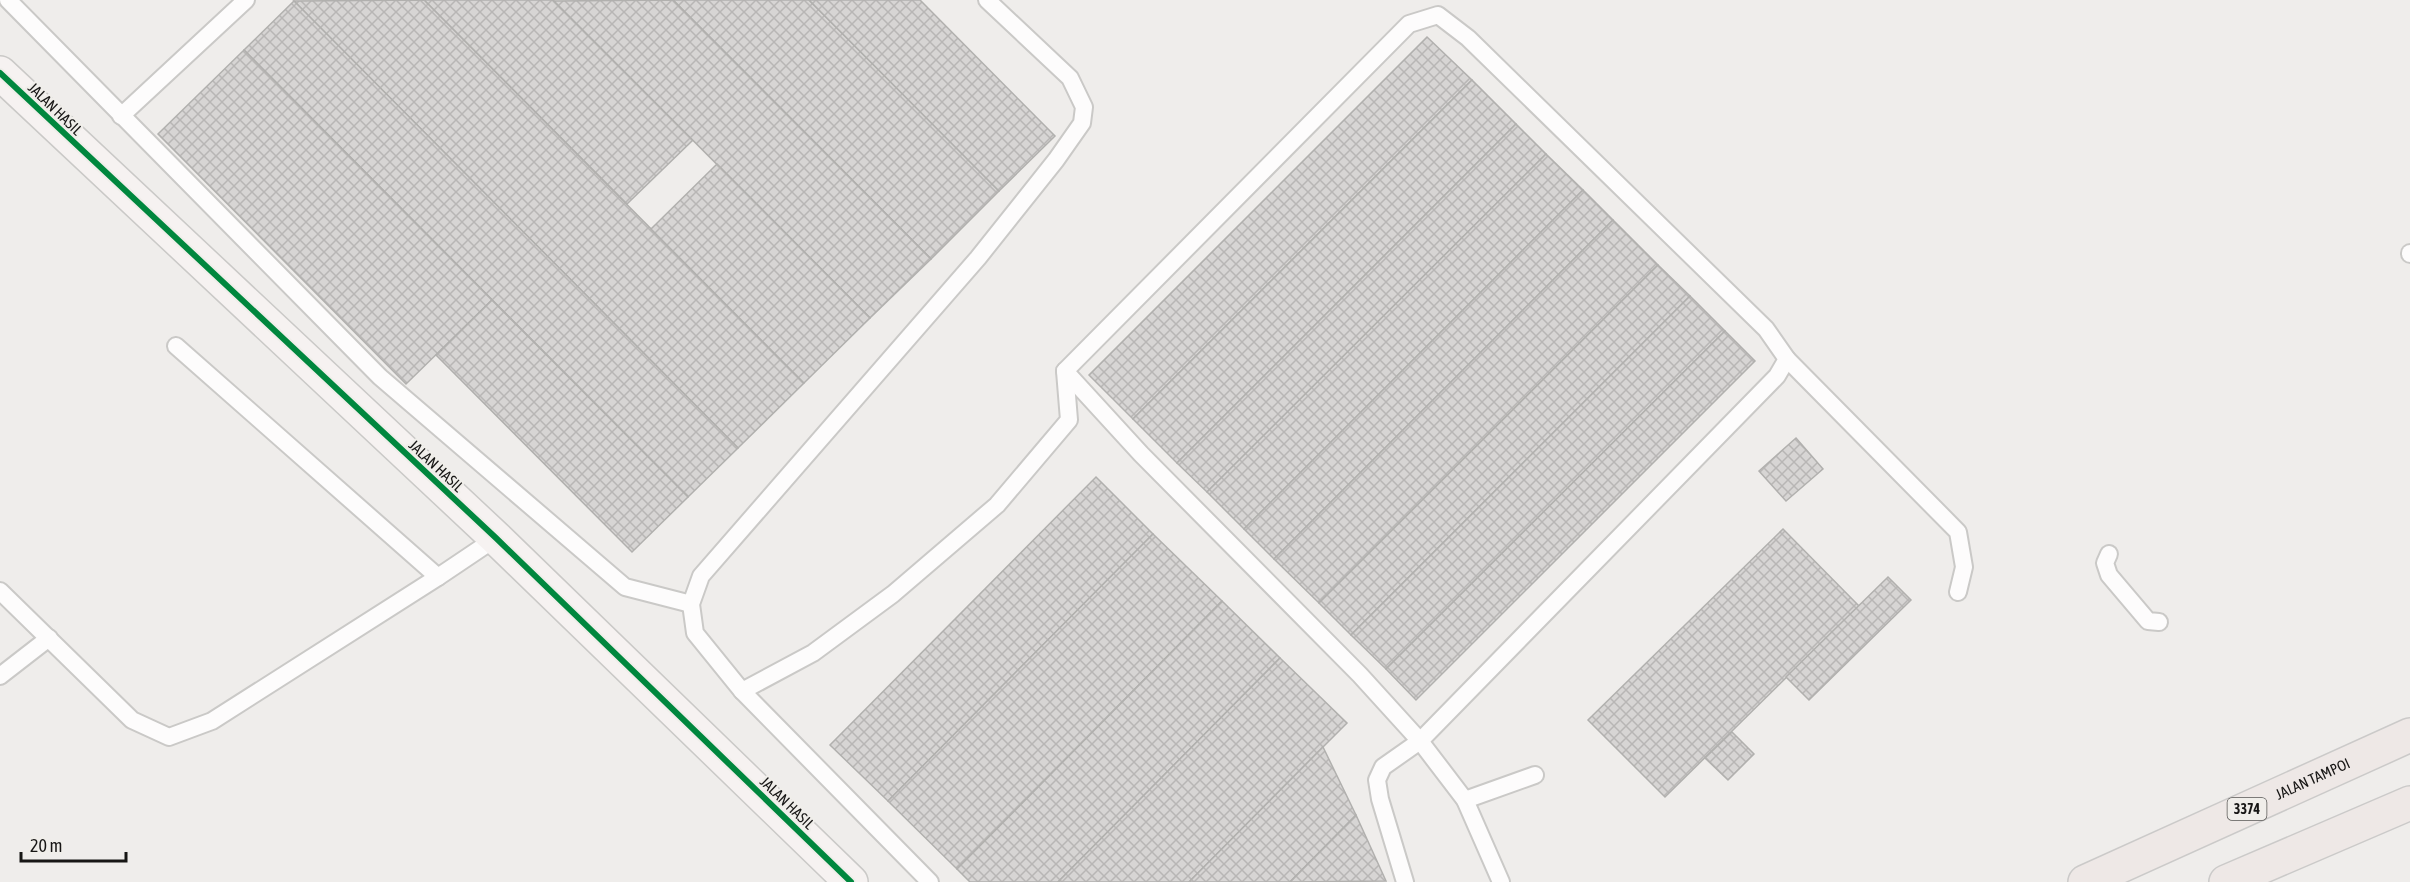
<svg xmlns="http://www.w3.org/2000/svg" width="2410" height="882" font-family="'Asap Condensed',sans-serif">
  <defs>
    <pattern id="building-cross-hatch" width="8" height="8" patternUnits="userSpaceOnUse" patternTransform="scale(1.5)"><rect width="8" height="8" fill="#d7d5d4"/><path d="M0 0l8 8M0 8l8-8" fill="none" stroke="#b8b6b5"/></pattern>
  </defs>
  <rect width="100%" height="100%" fill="#efedeb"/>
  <g fill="url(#building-cross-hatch)" stroke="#b1b0ae" stroke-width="1.5">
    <path d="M424,0H553L693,140L627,204Z"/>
    <path d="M424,0L804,383L738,448L294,1Z"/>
    <path d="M673,0H809L999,191L931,259Z"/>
    <path d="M673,0L931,259L870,318L554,1Z"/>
    <path d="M809,0H920L1055,136L999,191Z"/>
    <path d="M294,1L738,448L688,497L244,50Z"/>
    <path d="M1427,37L1472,80L1133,419L1089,375Z"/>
    <path d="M244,50L492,300L406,384L158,134Z"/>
    <path d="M1472,80L1516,124L1177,463L1133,419Z"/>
    <path d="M1516,124L1546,154L1207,492L1177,463Z"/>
    <path d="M1546,154L1583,190L1244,529L1207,492Z"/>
    <path d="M717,164L870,318L804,383L651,229Z"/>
    <path d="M1583,190L1613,220L1274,559L1244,529Z"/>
    <path d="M1613,220L1658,265L1319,603L1274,559Z"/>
    <path d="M1658,265L1690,296L1351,635L1319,603Z"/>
    <path d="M1690,296L1725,331L1386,669L1351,635Z"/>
    <path d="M492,300L688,497L632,552L436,355Z"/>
    <path d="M1725,331L1755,361L1416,700L1386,669Z"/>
    <path d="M1796,438L1823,469L1786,501L1759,471Z"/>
    <path d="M1096,477L1153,534L888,801L830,745Z"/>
    <path d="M1783,529L1859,606L1665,797L1588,720Z"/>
    <path d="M1153,534L1222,601L957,869L888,801Z"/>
    <path d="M1888,577L1911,600L1809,700L1786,677Z"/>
    <path d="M1222,601L1280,658L1058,882H970L957,869Z"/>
    <path d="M1280,658L1347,723L1323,747L1189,882H1058Z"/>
    <path d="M1732,732L1754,754L1728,780L1705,758Z"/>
    <path d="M1323,747L1356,815L1290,882H1189Z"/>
    <path d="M1356,815L1386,881L1290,882Z"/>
  </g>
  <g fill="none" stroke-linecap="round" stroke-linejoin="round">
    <defs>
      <g id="lane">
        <path d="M8,0L380,377L625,587L691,604"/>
        <path d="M121,116L246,0"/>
        <path d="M2410,253V254"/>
        <path d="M1787,359L1958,532L1964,567L1958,592"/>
        <path d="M1065,371L1141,454L1360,675L1420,741L1465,800L1501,882"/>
        <path d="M2109,554L2105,563L2109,575L2148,621L2159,622"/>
        <path d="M438,577L496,538"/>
        <path d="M0,591L132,720L169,737L212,721L438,577L176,346"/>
        <path d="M0,676L49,638"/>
        <path d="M742,691L813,653L893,594L997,505L1069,420L1065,371L1409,24L1438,15L1468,38L1766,329L1787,359L1777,376L1420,741L1383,767L1377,780L1380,799L1405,882"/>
        <path d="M1465,800L1535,775"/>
        <path d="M930,882L742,691L695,633L691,604L701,576L978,258L1056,160L1082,123L1084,107L1070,78L987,0"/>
      </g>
      <path id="secondary" d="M0,73L496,538L851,882"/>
      <g id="primary">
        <path id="s1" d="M2085,882L2410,735"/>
        <path d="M2226,882L2410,803"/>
      </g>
    </defs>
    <use href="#lane" stroke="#cac9c7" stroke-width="20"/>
    <use href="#secondary" stroke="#cac9c7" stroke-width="36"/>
    <use href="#primary" stroke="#cbcac9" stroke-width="36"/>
    <use href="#lane" stroke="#fdfcfc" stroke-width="16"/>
    <use href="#secondary" stroke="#f6f2f1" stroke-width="33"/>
    <use href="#primary" stroke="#eee8e6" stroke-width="33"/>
    <defs>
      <path id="cycleway" d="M0,73L496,538L851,882"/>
    </defs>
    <use href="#cycleway" stroke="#f0eeea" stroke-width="10"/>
    <use href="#cycleway" stroke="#00873e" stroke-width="6"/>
  </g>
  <g text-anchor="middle" stroke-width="4.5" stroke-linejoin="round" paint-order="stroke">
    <rect fill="#f0eeea" stroke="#585755" stroke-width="1.5" x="2227.5" y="798" width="39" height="22" rx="4.5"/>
    <g font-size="14" font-weight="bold" fill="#171615">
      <text x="2247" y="814">3374</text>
    </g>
    <g font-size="15" fill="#171615" stroke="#f0eeea">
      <text transform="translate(55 109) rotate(44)" y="5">JALAN HASIL</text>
      <text transform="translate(436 466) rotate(43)" y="5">JALAN HASIL</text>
      <text dy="5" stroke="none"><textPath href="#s1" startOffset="250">JALAN TAMPOI</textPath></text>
      <text transform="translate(787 803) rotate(44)" y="5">JALAN HASIL</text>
    </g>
  </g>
  <path d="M21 852v9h105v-9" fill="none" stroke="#171615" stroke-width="3"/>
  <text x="30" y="852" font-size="18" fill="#171615" stroke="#f0eeea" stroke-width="4.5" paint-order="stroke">20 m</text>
</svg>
